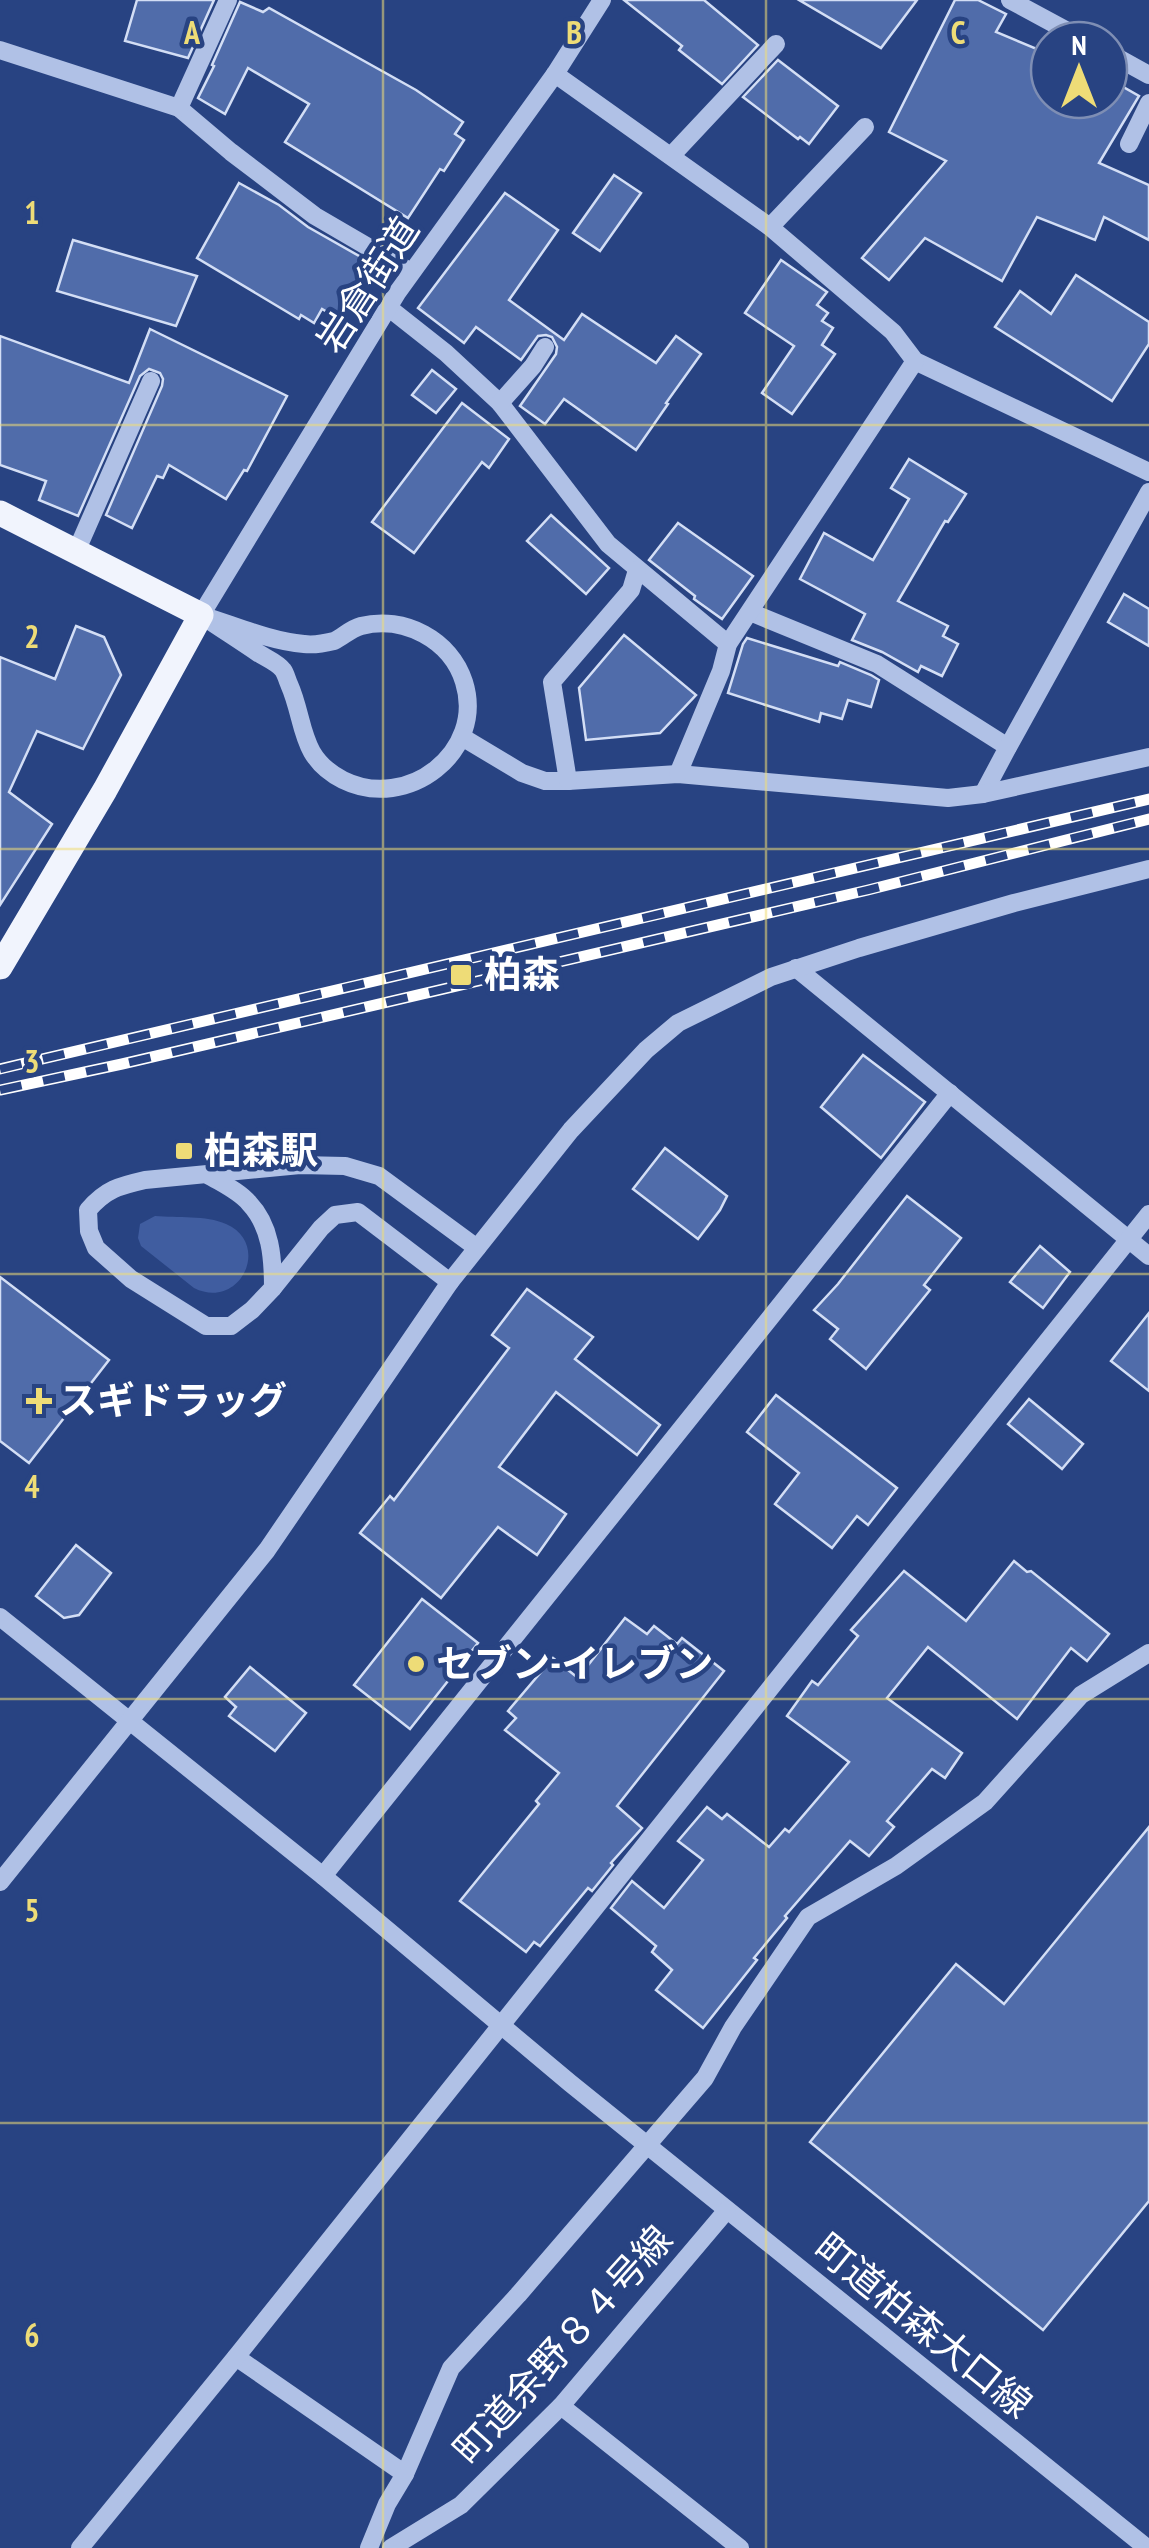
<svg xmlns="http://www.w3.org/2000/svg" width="1149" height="2548" font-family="'PT Sans Narrow','Noto Sans JP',sans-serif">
  <rect width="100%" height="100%" fill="#284382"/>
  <path fill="#405da0" d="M155,1216C177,1218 206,1215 226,1224C272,1244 240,1311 194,1288L141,1246L138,1238L140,1224Z"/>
  <g fill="#506caa" stroke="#d3def5" stroke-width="2.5">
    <path d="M137,0H214L188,58L125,41Z"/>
    <path d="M624,0H704L758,45L722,84L679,50L682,46Z"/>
    <path d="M799,0H917L881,48Z"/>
    <path d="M955,0H978L1006,14L996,32L1049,54V100H1109V79L1139,96L1099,163L1149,185V240L1104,217L1095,240L1037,217L1002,281L925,238L889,280L862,258L946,161L889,132Z"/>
    <path d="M240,2L263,12L269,8L416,90L463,122L455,134L464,140L444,171L440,169L408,218L285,142L309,104L248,68L225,114L198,98L214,66L212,65Z"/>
    <path d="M778,60L838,106L809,144L800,137L798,139L743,97Z"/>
    <path d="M614,175L641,193L600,251L573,233Z"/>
    <path d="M239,183L279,205L308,227L375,265L350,309L346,307L339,319L322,309L314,323L301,315L299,319L197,258Z"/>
    <path d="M505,193L558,230L509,300L564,340L582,314L656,363L676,336L701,354L666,403L668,404L636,450L564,399L545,424L520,406L556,354L557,347L552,337L546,335L538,336L521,360L476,327L464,343L418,308Z"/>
    <path d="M73,240L197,276L176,326L57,291Z"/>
    <path d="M781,260L827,292L817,305L828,313L822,321L833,328L822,345L835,354L792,414L762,393L794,346L745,313Z"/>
    <path d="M1076,275L1149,322V344L1112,401L995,327L1020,291L1051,314Z"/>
    <path d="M150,329L287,396L247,471L244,470L226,499L169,465L163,478L157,476L132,528L106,515L162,386L163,379L160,373L149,369L140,376L78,516L39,500L46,481L0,465V336L129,383Z"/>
    <path d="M432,370L456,389L436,413L412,395Z"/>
    <path d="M462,403L509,439L489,468L482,462L414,553L372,522Z"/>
    <path d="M909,459L966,494L948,522L945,521L898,601L948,626L943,636L958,644L942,676L921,666L918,672L882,652L852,640L865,614L800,579L824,533L873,560L909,499L891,488Z"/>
    <path d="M551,515L609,568L586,594L527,541Z"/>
    <path d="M678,523L753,576L722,619L694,599L695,596L649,560Z"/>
    <path d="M1124,594L1149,609V646L1108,622Z"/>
    <path d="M76,626L104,637L121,675L83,749L37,731L9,792L52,824L0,905V657L55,679Z"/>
    <path d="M624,635L696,695L660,733L586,740L579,688Z"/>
    <path d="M747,638L838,666L840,662L871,675L879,680L871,707L848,700L842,719L821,713L819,722L728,693L743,644Z"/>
    <path d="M863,1055L925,1102L881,1158L821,1107Z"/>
    <path d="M665,1148L727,1196L720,1210L698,1239L633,1189Z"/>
    <path d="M907,1196L961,1238L924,1285L930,1290L866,1369L830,1339L838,1329L814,1310L838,1284Z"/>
    <path d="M1040,1246L1070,1272L1043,1308L1010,1282Z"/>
    <path d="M0,1277L109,1360L29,1463L0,1441Z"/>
    <path d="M527,1289L593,1337L575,1359L660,1425L637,1455L556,1392L499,1467L566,1514L537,1555L498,1527L441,1598L360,1533L390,1496L394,1500L509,1348L492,1335Z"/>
    <path d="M1149,1313V1391L1111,1361Z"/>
    <path d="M776,1395L897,1488L868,1525L857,1516L832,1548L775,1504L799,1473L747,1432Z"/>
    <path d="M1029,1399L1083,1444L1062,1469L1008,1424Z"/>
    <path d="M76,1545L111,1573L79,1615L64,1618L36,1596Z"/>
    <path d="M1014,1561L1027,1572L1031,1571L1109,1634L1087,1661L1071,1648L1017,1719L928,1647L887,1698L962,1753L945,1778L932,1769L887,1821L894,1827L869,1856L850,1841L785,1916L787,1918L754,1958L757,1960L703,2028L656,1990L672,1970L652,1952L656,1946L611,1908L632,1881L664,1908L703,1860L678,1841L707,1807L722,1819L727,1814L769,1847L785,1829L789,1832L849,1762L787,1716L812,1681L818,1685L858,1636L851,1630L904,1571L966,1621Z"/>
    <path d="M422,1599L478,1643L410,1729L354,1685Z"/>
    <path d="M625,1618L647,1634L654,1626L677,1644L682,1638L724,1671L617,1806L642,1828L611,1863L613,1865L592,1891L588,1888L540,1946L534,1942L526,1952L460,1901L539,1804L536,1801L559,1773L505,1730L516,1718L508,1711L553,1658L578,1678Z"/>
    <path d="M250,1667L306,1713L275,1751L229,1716L236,1707L225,1697Z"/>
    <path d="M1149,1827V2201L1043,2330L810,2142L956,1964L1004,2004Z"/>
  </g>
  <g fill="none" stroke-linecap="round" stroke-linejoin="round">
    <g stroke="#b0c1e6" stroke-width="18">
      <path d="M1010,0L1084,40"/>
      <path d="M0,50L179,108L231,152L315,216L411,272"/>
      <path d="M1109,53L1149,75"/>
      <path d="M555,74L770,227L893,332L915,361L1149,472"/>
      <path d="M179,108L228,0"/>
      <path d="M1129,144L1149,103"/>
      <path d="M671,156L776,44"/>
      <path d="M770,227L865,127"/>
      <path d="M389,308L446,353L500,403L608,544L728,644"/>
      <path d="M500,403L533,366L545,347"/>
      <path d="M76,552L151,381"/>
      <path d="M750,612L877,664L1008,747L983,794"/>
      <path d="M201,615L397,293L555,74L602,0"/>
      <path d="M201,615C234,625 269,641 304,644C312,645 326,643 334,641C343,637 350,629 361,626C404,615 451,640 464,682C486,752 407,812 343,780C298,757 306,722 289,684C287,680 286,674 283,670C278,663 266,658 258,653C239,640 220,628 201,615Z"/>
      <path d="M462,737L522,773L545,781H568L678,774L948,798L983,794L1149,757"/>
      <path d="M1008,747L1149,492"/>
      <path d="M678,774L721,671L728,644L915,361"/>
      <path d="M568,781L552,682L631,590L637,570"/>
      <path d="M796,968L1149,1256"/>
      <path d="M208,1175C221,1183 239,1191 249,1203C271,1226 273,1258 273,1288"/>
      <path d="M450,1282L358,1212L335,1215L321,1228L273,1288L252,1310L231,1326H206L131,1279L96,1248L89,1231L88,1210C106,1189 119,1186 145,1180L300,1165L345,1166L379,1176L477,1248"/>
      <path d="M0,1617L323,1876L570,2083L1147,2548"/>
      <path d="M323,1876L950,1093"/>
      <path d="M0,1882L267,1550L450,1282L571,1130L646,1050L678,1023L771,977L859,948L1014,903L1149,869"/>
      <path d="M236,2357L405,2474"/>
      <path d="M561,2406L740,2548"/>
      <path d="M80,2548L236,2357L1149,1214"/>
      <path d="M369,2548L387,2504L405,2474L451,2368L518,2295L705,2078L733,2027L808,1917L896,1866L985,1802L1081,1695L1149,1653"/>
      <path d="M391,2548L461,2505L561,2406L727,2210"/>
    </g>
    <path stroke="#f1f4fd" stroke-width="25" d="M0,513L201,615L105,790L0,967"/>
    <defs>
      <g id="rail">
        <path d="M0,1069L1149,799"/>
        <path d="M0,1090L122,1064L868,890L1149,819"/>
      </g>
    </defs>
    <use href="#rail" stroke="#fff" stroke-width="11"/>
    <use href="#rail" stroke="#284382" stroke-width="8" stroke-dasharray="22" stroke-linecap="butt"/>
  </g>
  <path fill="none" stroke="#eedc77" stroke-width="2.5" stroke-opacity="0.55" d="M383,0V2548M766,0V2548M0,425H1149M0,849H1149M0,1274H1149M0,1699H1149M0,2123H1149"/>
  <g fill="#eedc77" stroke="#284382" stroke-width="4">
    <rect x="449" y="963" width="24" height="24" rx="5"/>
    <rect x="174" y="1141" width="20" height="20" rx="5"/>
    <path d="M34 1386h10v10h10v10h-10v10h-10v-10h-10v-10h10z"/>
    <circle cx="416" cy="1664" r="10"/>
  </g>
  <g text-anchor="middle" stroke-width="9" stroke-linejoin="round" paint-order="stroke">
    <g font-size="38" fill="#fff" stroke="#284382">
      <text transform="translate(368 285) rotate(-57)" y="13">岩倉街道</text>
      <text transform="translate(923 2326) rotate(39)" y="13">町道柏森大口線</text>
      <text transform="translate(563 2345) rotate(-48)" y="13">町道余野８４号線</text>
    </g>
    <g font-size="38" font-weight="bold" fill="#fff" stroke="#284382" text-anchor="start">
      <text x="484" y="988">柏森</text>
      <text x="204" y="1164">柏森駅</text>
      <text x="59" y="1414">スギドラッグ</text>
      <text x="436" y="1677">セブン-イレブン</text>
    </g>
  </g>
  <g font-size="32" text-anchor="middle" font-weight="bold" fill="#eedc77" stroke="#284382" stroke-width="9" stroke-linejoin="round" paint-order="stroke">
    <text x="192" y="44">A</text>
    <text x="574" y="44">B</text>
    <text x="958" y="44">C</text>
    <text x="32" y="224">1</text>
    <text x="32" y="648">2</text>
    <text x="32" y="1073">3</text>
    <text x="32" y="1498">4</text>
    <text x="32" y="1922">5</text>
    <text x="32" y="2347">6</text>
  </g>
  <g transform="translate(1079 70)"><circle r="48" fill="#284382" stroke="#7e8eb4" stroke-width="2.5"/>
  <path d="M0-8L18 38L0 25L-18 38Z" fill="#eedc77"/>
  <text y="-15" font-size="28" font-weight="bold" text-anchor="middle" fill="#ffffff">N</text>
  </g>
</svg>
